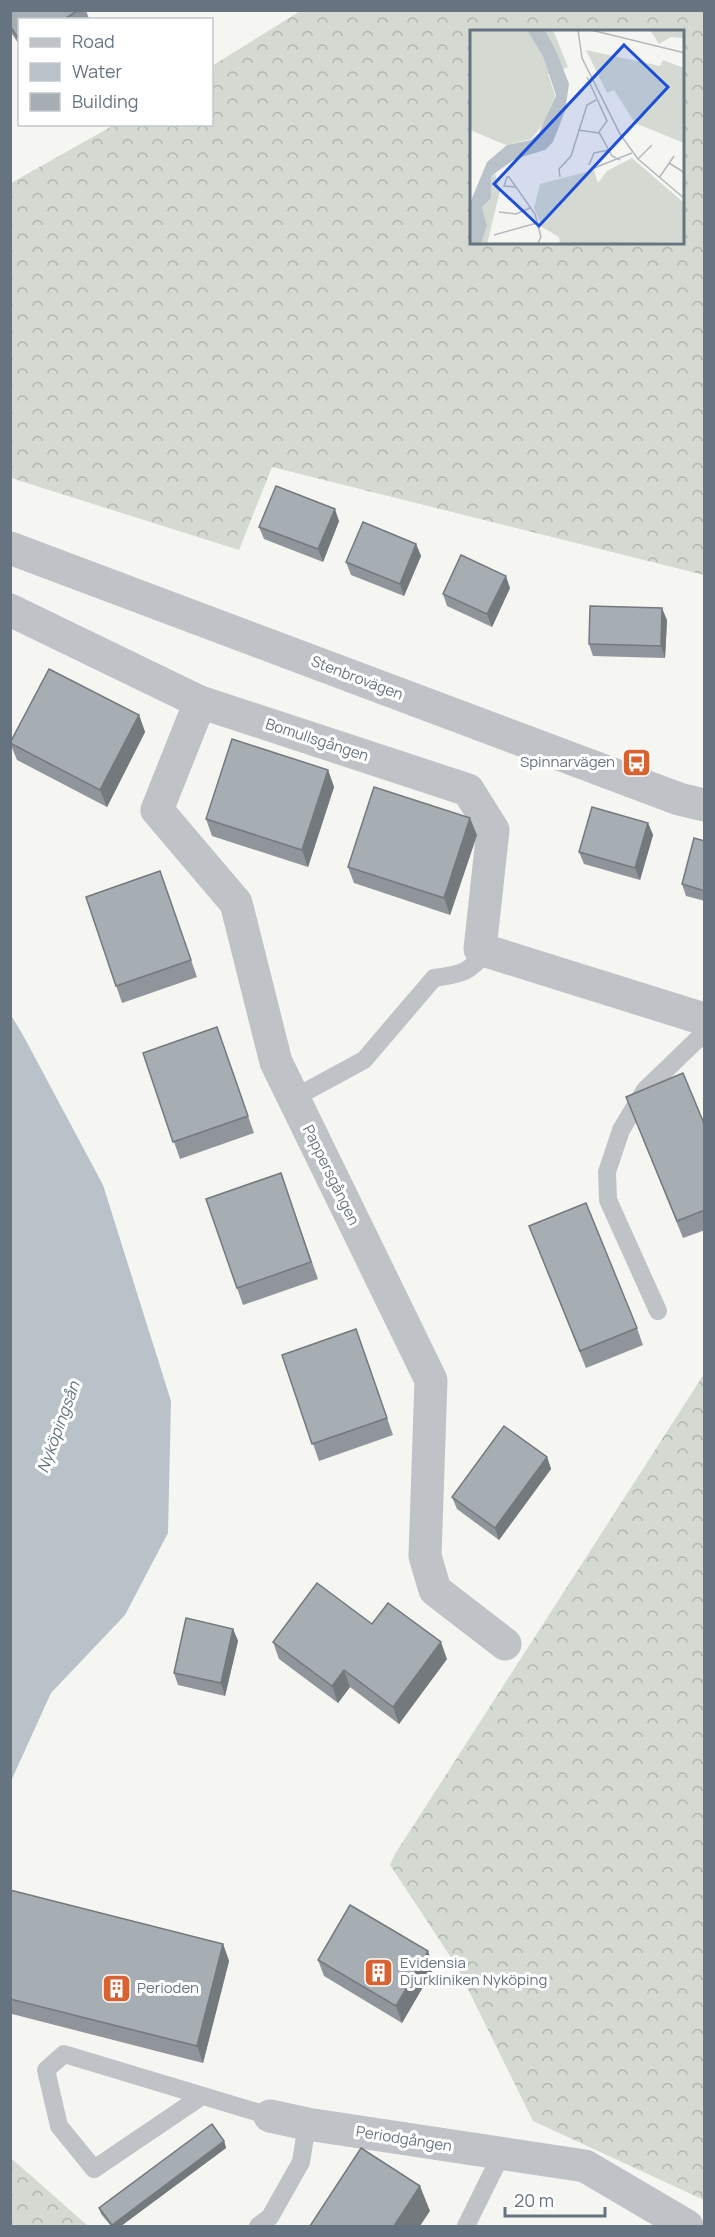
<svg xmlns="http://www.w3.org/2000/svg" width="715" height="2237" font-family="Manrope,sans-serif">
  <defs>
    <pattern id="forest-crowns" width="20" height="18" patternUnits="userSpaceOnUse" patternTransform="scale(1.5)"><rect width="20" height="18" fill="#d4dad2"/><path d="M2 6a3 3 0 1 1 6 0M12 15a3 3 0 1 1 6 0" fill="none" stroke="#b0b5b0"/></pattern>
  </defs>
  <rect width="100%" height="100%" fill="#f5f5f2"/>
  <g fill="url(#forest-crowns)" fill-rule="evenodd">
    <path d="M302,10L704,11V575L272,467L239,550L11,478V183L114,125L212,124V66ZM472,32H684V243H472Z"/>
    <path d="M704,1374V2200L533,2121L456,1965L390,1865L395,1854Z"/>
    <path d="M11,2158L88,2226H11Z"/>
  </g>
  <path fill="#b9c2c8" d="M11,1015L24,1037L103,1185L171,1401L168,1533L125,1615L51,1693L11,1781Z"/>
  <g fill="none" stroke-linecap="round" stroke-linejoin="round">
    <g stroke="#bfc2c6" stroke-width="18">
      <path d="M294,1098L364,1060L434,978C463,974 468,973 487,951"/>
      <path d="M658,1311L608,1200L607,1172L621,1130L645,1090L704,1033"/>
      <path d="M202,2096L94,2169L59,2126L46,2070L64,2054L270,2116"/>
      <path d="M258,2226L270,2217L301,2162L307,2124"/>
      <path d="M466,2226L502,2153"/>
    </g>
    <g stroke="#bfc2c6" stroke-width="33">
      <path d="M10,610L200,702L468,790L493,830L480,949L704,1019"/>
      <path d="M200,702L157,810L236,903L276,1062L431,1380L425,1556L435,1590L505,1644"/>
      <path d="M270,2116L307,2124L585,2166L687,2226"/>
    </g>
    <path stroke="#bfc2c6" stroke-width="33" d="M10,548L679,799L704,805"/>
  </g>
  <g fill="#8f959a">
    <path d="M10,10H86L89,19L20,20V46L10,31Z"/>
    <path d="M339,521L323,562L264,539L259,527Z"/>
    <path d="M416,544L421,556L404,596L351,575L346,562Z"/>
    <path d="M510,588L492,627L447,606L443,594Z"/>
    <path d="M667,620L665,658L593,656L589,644Z"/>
    <path d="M139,715L145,732L107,807L17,760L10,743Z"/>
    <path d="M328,770L334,787L308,867L212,836L206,819Z"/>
    <path d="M648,823L653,835L640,880L584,864L579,852Z"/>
    <path d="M477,835L450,915L354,883L348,867Z"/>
    <path d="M705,841V901L686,896L682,884Z"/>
    <path d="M160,871L197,977L122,1003L86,897Z"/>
    <path d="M217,1027L254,1133L180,1159L143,1053Z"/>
    <path d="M626,1097L705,1126V1230L683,1238Z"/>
    <path d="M281,1173L318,1279L243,1305L206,1199Z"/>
    <path d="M529,1226L637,1328L643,1345L586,1368Z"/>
    <path d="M356,1329L393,1435L319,1461L282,1355Z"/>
    <path d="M547,1457L551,1469L499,1540L457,1509L452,1497Z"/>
    <path d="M372,1624L447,1659L399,1724L350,1687L338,1703L279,1659L273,1642Z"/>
    <path d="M233,1629L238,1641L225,1696L178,1685L174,1673Z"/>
    <path d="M10,1890L223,1944L229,1961L203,2063L12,2014L10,2020Z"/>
    <path d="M318,1960L434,1968L402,2023L324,1976Z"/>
    <path d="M224,2141L226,2148L121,2226H111L101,2214L99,2208Z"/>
  </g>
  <g fill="#74797d">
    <path d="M335,509L339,521L323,562L318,549Z"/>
    <path d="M416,544L421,556L404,596L400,584Z"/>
    <path d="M506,576L510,588L492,627L487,614Z"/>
    <path d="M662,608L667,620L665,658L661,646Z"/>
    <path d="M139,715L145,732L107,807L100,790Z"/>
    <path d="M328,770L334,787L308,867L302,850Z"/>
    <path d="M470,818L477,835L450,915L444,898Z"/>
    <path d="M648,823L653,835L640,880L635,868Z"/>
    <path d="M547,1457L551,1469L499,1540L495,1528Z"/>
    <path d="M233,1629L238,1641L225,1696L221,1683Z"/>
    <path d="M441,1642L447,1659L399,1724L393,1707Z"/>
    <path d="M344,1670L350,1687L338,1703L332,1686Z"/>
    <path d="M223,1944L229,1961L203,2063L197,2046Z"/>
    <path d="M428,1951L434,1968L402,2023L396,2006Z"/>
    <path d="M224,2141L226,2148L121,2226H112V2225Z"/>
    <path d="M420,2186L430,2211L420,2226H394Z"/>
  </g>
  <g fill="#a6adb3" stroke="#74797d" stroke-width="1.5">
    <path d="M10,10H79L63,20H20V41L10,26Z"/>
    <path d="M276,486L335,509L318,549L259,527Z"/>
    <path d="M363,522L416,544L400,584L346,562Z"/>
    <path d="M461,555L506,576L487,614L443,594Z"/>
    <path d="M590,606L662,608L661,646L589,644Z"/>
    <path d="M49,669L139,715L100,790L10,743Z"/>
    <path d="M232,739L328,770L302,850L206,819Z"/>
    <path d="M374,787L470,818L444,898L348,867Z"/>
    <path d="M592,807L648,823L635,868L579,852Z"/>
    <path d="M694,838L705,841V891L682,884Z"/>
    <path d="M160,871L191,960L116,986L86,897Z"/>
    <path d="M217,1027L248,1116L173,1142L143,1053Z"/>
    <path d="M683,1073L705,1126V1210L677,1221L626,1097Z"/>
    <path d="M281,1173L311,1262L237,1288L206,1199Z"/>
    <path d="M586,1203L637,1328L580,1351L529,1226Z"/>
    <path d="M356,1329L387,1418L312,1444L282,1355Z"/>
    <path d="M504,1426L547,1457L495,1528L452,1497Z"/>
    <path d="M317,1583L372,1624L388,1603L441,1642L393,1707L344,1670L332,1686L273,1642Z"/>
    <path d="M186,1618L233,1629L221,1683L174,1673Z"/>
    <path d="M10,1890L223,1944L197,2046L10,1999Z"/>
    <path d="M350,1905L428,1951L396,2006L318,1960Z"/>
    <path d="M212,2124L224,2141L112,2225L99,2208Z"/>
    <path d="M361,2148L420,2186L394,2226H310Z"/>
  </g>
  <defs>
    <symbol id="bus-square" viewBox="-11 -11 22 22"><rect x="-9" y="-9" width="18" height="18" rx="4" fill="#d86230" stroke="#fff"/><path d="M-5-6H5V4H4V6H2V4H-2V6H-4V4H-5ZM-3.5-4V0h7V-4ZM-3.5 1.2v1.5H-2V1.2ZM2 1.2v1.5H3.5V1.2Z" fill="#fff"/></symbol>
    <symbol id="building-square" viewBox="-11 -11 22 22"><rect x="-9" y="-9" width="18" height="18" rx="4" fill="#d86230" stroke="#fff"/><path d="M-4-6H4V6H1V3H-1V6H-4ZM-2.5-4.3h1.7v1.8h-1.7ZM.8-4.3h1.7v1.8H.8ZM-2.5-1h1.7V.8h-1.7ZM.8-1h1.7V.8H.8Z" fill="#fff"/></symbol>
  </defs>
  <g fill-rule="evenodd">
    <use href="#bus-square" x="620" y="746" width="33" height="33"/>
    <use href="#building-square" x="362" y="1956" width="33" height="33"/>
    <use href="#building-square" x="100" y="1972" width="33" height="33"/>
  </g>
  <g text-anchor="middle" stroke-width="6" stroke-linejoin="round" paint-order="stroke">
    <g font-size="15" fill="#667481" stroke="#fff">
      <text transform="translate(357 678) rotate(21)" y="5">Stenbrovägen</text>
      <text transform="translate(317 740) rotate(18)" y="5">Bomullsgången</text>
      <text transform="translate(331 1175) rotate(64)" y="5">Pappersgången</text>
      <text transform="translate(404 2139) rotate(9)" y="5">Periodgången</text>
    </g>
    <g font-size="15" fill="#667481" stroke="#fff" text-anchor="start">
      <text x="615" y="767" text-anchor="end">Spinnarvägen</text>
      <text x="400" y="1968">Evidensia<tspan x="400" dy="17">Djurkliniken Nyköping</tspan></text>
      <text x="137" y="1993">Perioden</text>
    </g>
    <g font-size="16" font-style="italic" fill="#62757e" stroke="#fff">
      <text transform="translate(58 1427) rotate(-70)" y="6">Nyköpingsån</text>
    </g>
  </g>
  <g transform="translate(470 30)">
    <rect width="214" height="214" fill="#f5f5f2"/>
    <path d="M180,0H214V8L201,7L189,14ZM116,20L190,36L193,30L214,38V113L165,93L144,60L137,63ZM162,128L214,173V212L90,214L89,207L72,197L64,178L70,154L124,140L128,153L137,141ZM25,143L30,161L17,214L11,215L17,196L12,177L20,168L21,146Z" fill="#d4dad2"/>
    <path d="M0,0H83L98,37L78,44L85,65L75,92L61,109L36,115L0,100Z" fill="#d4dad2"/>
    <path d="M57,0H75L87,23L99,54L95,81L83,112L75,120L45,129L21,146V168L12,177L17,196L11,214H0V173L17,132L37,115L61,110L69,103L86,65L73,26Z" fill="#b9c2c8"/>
    <path fill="none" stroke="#b3b9be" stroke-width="1.5" d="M108,0L112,28L150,104L168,129L215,169M121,0L215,23M117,47L137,91L129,102L142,126L150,130M108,100L129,103M168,129L182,115M199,133L215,143M119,135L124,123L139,120M124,138L162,123M90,147L89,139L101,126L117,75L126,70M189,148L204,126M45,157L34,156L37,147H39L65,184L71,207L68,213M29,182L46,184L60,178M24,205L67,193"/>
    <path fill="#1d4ed8" fill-opacity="0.15" stroke="#1d4ed8" stroke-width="3" d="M154,15L198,57L69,196L24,154Z"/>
    <rect width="214" height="214" fill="none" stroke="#667481" stroke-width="3"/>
  </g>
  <rect width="715" height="2237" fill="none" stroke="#667481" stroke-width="24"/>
  <rect x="18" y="18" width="195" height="108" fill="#ffffff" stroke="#c2c7cd" stroke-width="1.5"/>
  <rect x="30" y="38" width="30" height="9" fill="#bfc2c6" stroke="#c2c7cd" stroke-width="1.5"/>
  <text x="72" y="48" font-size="18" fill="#667481">Road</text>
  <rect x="30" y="63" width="30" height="18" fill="#b9c2c8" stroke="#c2c7cd" stroke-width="1.5"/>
  <text x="72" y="78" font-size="18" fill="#667481">Water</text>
  <rect x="30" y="93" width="30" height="18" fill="#a6adb3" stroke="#c2c7cd" stroke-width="1.5"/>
  <text x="72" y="108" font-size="18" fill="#667481">Building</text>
  <path d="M505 2207v9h100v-9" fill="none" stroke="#667481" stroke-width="3"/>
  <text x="514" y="2207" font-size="18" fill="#667481" stroke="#ffffff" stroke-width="4.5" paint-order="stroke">20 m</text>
</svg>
